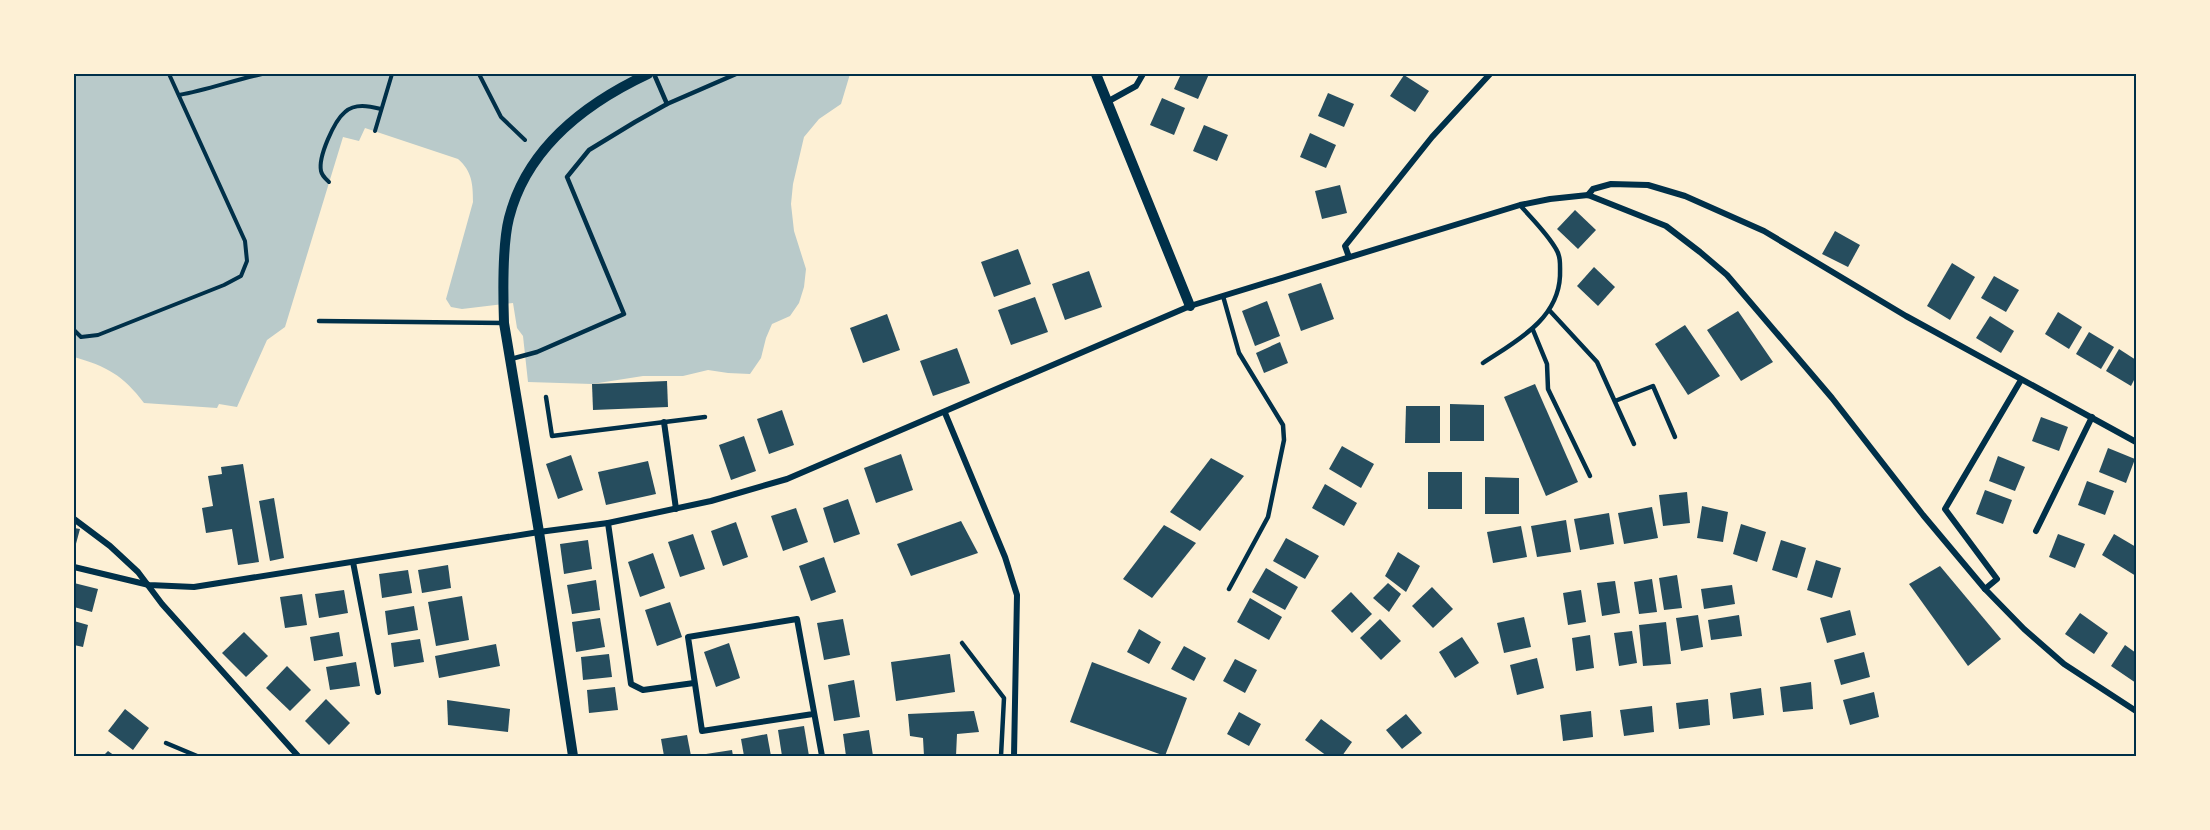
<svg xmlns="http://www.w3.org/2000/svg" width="2210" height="830" font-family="Lora,serif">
  <rect width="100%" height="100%" fill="#fdf0d5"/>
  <path fill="#b9caca" d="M74,74H850L841,104L819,119L804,137L793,184L791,204L794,231L806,269L804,287L799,303L790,316L772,324L766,338L761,358L750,374L728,373L708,370L683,376H643L592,384L528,382L523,336L517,328L513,303L462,309L451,307L446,299L473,202C473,184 472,171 458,159L365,128L359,141L343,137L285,327L267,340L237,407L219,404L217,408L144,403C123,375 106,366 74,357Z"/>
  <g fill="#264d5e">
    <path d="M1181,74H1209L1198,99L1174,89Z"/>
    <path d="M1404,75L1429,91L1415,112L1390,96Z"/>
    <path d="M1328,93L1354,104L1344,127L1318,116Z"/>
    <path d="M1162,98L1185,108L1174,135L1150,125Z"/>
    <path d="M1204,125L1228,135L1217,161L1193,151Z"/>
    <path d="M1310,133L1336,145L1326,168L1300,157Z"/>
    <path d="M1340,185L1347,213L1322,219L1315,191Z"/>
    <path d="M1575,210L1596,230L1578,249L1557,229Z"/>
    <path d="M1835,231L1860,245L1848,267L1822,254Z"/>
    <path d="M1018,249L1031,284L994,297L981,262Z"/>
    <path d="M1952,263L1975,277L1950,320L1927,306Z"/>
    <path d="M1594,267L1615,287L1598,306L1577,286Z"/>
    <path d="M1089,271L1102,307L1065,320L1052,284Z"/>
    <path d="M1994,276L2019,290L2006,312L1981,298Z"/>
    <path d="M1321,283L1334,319L1301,331L1288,294Z"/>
    <path d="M1035,297L1048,332L1011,345L998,310Z"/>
    <path d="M1267,301L1280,336L1255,346L1242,311Z"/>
    <path d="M1738,311L1773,362L1741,381L1707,330Z"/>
    <path d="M2058,312L2082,327L2069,349L2045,334Z"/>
    <path d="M887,314L900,350L863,363L850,328Z"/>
    <path d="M1990,316L2014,331L2001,353L1976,338Z"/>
    <path d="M1685,325L1720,376L1688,395L1655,344Z"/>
    <path d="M2089,332L2114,347L2101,369L2076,354Z"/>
    <path d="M1280,342L1288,363L1264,373L1256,353Z"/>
    <path d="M957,348L970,383L933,396L920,361Z"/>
    <path d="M2119,349L2136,360V376L2131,386L2106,371Z"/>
    <path d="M667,381L668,407L593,410L592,384Z"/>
    <path d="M1535,384L1578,482L1546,496L1504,397Z"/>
    <path d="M1450,404L1484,405V441H1450Z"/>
    <path d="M1406,406H1440V443H1405Z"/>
    <path d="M782,410L794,445L769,454L757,419Z"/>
    <path d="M2041,417L2068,427L2059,451L2032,441Z"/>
    <path d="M744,436L756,471L731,480L719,445Z"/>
    <path d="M1342,446L1374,464L1361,488L1329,469Z"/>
    <path d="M2108,448L2135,459L2126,483L2099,472Z"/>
    <path d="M901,454L913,490L876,503L864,468Z"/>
    <path d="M571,455L583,490L558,499L546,464Z"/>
    <path d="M1998,456L2025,467L2015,491L1989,481Z"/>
    <path d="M1211,458L1244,476L1200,531L1170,512Z"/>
    <path d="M648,461L656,494L606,505L598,472Z"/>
    <path d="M243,464L259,562L238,565L232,529L206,533L202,508L213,506L208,476L222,474L221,467Z"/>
    <rect x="1428" y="472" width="34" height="37"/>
    <path d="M1485,477L1519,478V514H1485Z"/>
    <path d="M2087,481L2114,491L2105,515L2078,505Z"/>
    <path d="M1325,484L1357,503L1344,526L1312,508Z"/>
    <path d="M1985,490L2012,500L2003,524L1976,514Z"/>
    <path d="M1687,492L1690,523L1663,526L1659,495Z"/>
    <path d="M274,498L284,558L270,561L259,501Z"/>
    <path d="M848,499L860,534L834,543L823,508Z"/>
    <path d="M1702,506L1728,512L1723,542L1697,538Z"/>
    <path d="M1652,507L1658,538L1624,544L1618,513Z"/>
    <path d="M796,508L808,542L783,551L771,516Z"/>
    <path d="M1609,513L1614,544L1580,550L1574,519Z"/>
    <path d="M1566,520L1571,552L1537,557L1531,526Z"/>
    <path d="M961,521L978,553L911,576L897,544Z"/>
    <path d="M736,522L748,557L723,566L711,531Z"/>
    <path d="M1741,524L1766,532L1757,562L1733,554Z"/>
    <path d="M1164,525L1196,543L1152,598L1123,579Z"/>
    <path d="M1521,526L1527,557L1493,563L1487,532Z"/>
    <path d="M74,528L80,529L74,551Z"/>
    <path d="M693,534L705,569L680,577L668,542Z"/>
    <path d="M2058,534L2085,544L2075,568L2049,557Z"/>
    <path d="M2114,534L2136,547V576L2102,555Z"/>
    <path d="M1286,538L1319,556L1305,579L1273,561Z"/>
    <path d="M588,540L592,569L564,574L560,544Z"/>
    <path d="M1781,540L1806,548L1797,578L1772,570Z"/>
    <path d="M1398,552L1420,566L1406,592L1385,576Z"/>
    <path d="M653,553L665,588L640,597L628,562Z"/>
    <path d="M824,557L836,592L811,601L799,566Z"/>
    <path d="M1816,560L1841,568L1832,598L1807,590Z"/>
    <path d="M448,565L451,588L422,593L418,570Z"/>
    <path d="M1940,566L2001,639L1968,666L1909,584Z"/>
    <path d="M1266,568L1298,587L1285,610L1252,592Z"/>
    <path d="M408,570L412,593L382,598L379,574Z"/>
    <path d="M1677,575L1682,608L1664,610L1659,578Z"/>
    <path d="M1652,579L1657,612L1639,614L1634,582Z"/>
    <path d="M596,580L600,610L572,614L567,585Z"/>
    <path d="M1615,581L1620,613L1602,616L1597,583Z"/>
    <path d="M74,583L98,589L92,612L74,607Z"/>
    <path d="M1388,583L1401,594L1389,612L1373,598Z"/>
    <path d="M1732,585L1735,604L1704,609L1701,589Z"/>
    <path d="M1432,587L1453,609L1433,628L1412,606Z"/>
    <path d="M344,590L348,613L319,618L315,594Z"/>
    <path d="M1581,590L1586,622L1568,625L1563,593Z"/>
    <path d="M1351,592L1372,614L1352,633L1331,611Z"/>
    <path d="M302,594L307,625L285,628L280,597Z"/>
    <path d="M462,596L469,640L436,646L428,602Z"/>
    <path d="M1250,598L1282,617L1269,640L1237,622Z"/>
    <path d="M670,602L682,637L657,646L645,610Z"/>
    <path d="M414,606L418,630L388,635L385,611Z"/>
    <path d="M1850,610L1856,635L1827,643L1820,618Z"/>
    <path d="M2080,613L2108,633L2094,654L2065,634Z"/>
    <path d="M1698,615L1703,647L1681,651L1676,618Z"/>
    <path d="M1739,615L1742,636L1711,640L1708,620Z"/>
    <path d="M1524,617L1531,647L1504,653L1497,623Z"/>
    <path d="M600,618L605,647L576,652L572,622Z"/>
    <path d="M843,619L850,655L824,660L817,623Z"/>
    <path d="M1380,619L1401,641L1381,660L1360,638Z"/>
    <path d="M74,621L88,625L83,647L74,645Z"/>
    <path d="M1666,622L1671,664L1643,666L1639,625Z"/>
    <path d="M1139,629L1161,642L1149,664L1127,652Z"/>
    <path d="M1632,631L1637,663L1619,666L1614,633Z"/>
    <path d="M244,632L268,656L246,677L222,653Z"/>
    <path d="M339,632L343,656L314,661L310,637Z"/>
    <path d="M1590,635L1594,668L1576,671L1572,638Z"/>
    <path d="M1462,637L1479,663L1455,678L1439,652Z"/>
    <path d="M420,639L424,662L394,667L391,643Z"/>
    <path d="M729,643L740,678L716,687L704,652Z"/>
    <path d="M496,644L500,666L439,678L435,656Z"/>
    <path d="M2125,645L2136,653V683L2111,666Z"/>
    <path d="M1184,646L1206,658L1194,681L1171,669Z"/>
    <path d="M1864,652L1870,677L1841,685L1834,660Z"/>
    <path d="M609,654L612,677L583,680L581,657Z"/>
    <path d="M950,654L955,692L896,701L891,662Z"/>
    <path d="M1537,658L1544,688L1517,695L1510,665Z"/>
    <path d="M1235,659L1257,670L1245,693L1223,681Z"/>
    <path d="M356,662L360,686L330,690L326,667Z"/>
    <path d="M1092,662L1187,698L1165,756L1070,722Z"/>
    <path d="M287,666L311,690L290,711L266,688Z"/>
    <path d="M854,680L860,717L834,721L828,685Z"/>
    <path d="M1811,682L1813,709L1783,712L1780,687Z"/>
    <path d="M615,687L618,710L589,713L587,690Z"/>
    <path d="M1761,688L1764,715L1733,719L1730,693Z"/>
    <path d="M1874,692L1879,717L1850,725L1843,700Z"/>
    <path d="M326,699L350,723L329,745L305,721Z"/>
    <path d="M1708,699L1710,725L1679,729L1676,703Z"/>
    <path d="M447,700L510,709L508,732L448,725Z"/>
    <path d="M1652,706L1654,732L1624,736L1620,710Z"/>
    <path d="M125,709L149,728L133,750L108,731Z"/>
    <path d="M974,711L979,732L957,734L956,756H924L923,738L910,736L908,714Z"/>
    <path d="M1591,711L1593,737L1563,741L1560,715Z"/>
    <path d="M1239,712L1261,724L1249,746L1227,734Z"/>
    <path d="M1406,714L1422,733L1402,749L1386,730Z"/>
    <path d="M1321,719L1352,742L1342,756H1327L1305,740Z"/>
    <path d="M804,726L809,756H782L778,730Z"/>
    <path d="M869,730L873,756H846L843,734Z"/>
    <path d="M767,734L771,756H744L741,739Z"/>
    <path d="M687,735L691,756H664L661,739Z"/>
    <path d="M732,750L733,756H706V754Z"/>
    <path d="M108,751L115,756H103Z"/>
  </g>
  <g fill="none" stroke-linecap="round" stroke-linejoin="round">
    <g stroke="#003049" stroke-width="4">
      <path d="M479,74L501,117L525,140"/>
      <path d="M179,95C207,90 234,80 262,74"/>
      <path d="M375,131L392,74"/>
      <path d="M329,182C326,179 322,176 321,171C318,157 334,121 345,112C355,103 369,106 381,109"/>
      <path d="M74,330L81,337L98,335L224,285L241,276L247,261L245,241L169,74"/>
    </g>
    <g stroke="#003049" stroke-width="4.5">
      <path d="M654,74L667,104"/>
      <path d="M1223,296L1239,353L1283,425L1284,440L1268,517L1229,589"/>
      <path d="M1550,311L1597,362L1634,444"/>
      <path d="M319,321L504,323"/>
      <path d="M1533,330L1547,364L1548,389L1590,476"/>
      <path d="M511,359L537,352L624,314L567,177L589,150L635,122L667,104L736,74"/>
      <path d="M1483,363C1516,341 1558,320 1560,276C1560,266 1561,257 1556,249C1547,233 1532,219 1520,205"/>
      <path d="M546,397L552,436L705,417"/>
      <path d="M1615,401L1653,386L1675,437"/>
      <path d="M962,643L1004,698L1001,756"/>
      <path d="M166,743L197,756"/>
    </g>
    <g stroke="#003049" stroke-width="6">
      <path d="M1107,102L1136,86L1143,74"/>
      <path d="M1588,195L1593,189L1611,184L1648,185L1685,196L1764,231L1906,316L2136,442"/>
      <path d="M1349,257L1345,246L1432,137L1490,74"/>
      <path d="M945,413L1005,557L1017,595L1014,756"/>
      <path d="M664,422L676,509"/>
      <path d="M74,519L110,546L138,572L162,604L298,756"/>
      <path d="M608,523L631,684L643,690L694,683"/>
      <path d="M2036,531L2092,417"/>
      <path d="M353,562L378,692"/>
      <path d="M74,567L149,585L194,587L539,532L608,523L711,501L787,479L1190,306L1520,205L1550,199L1588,195L1666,226L1700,252L1727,275L1832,398L1923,515L1985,589L2024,629L2064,664L2136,711"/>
      <path d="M1985,589L1997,579L1945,509L2021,380"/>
      <path d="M813,714L702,731L688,637L797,619L822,756"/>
    </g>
    <g stroke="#003049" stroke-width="10">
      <path d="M1096,74L1190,306"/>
      <path d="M573,756L539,532L504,323C503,293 502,246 509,218C527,147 586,103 648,74"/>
    </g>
  </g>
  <rect width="2210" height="830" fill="none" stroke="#fdf0d5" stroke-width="150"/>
  <rect x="75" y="75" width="2060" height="680" fill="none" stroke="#003049" stroke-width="2"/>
</svg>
